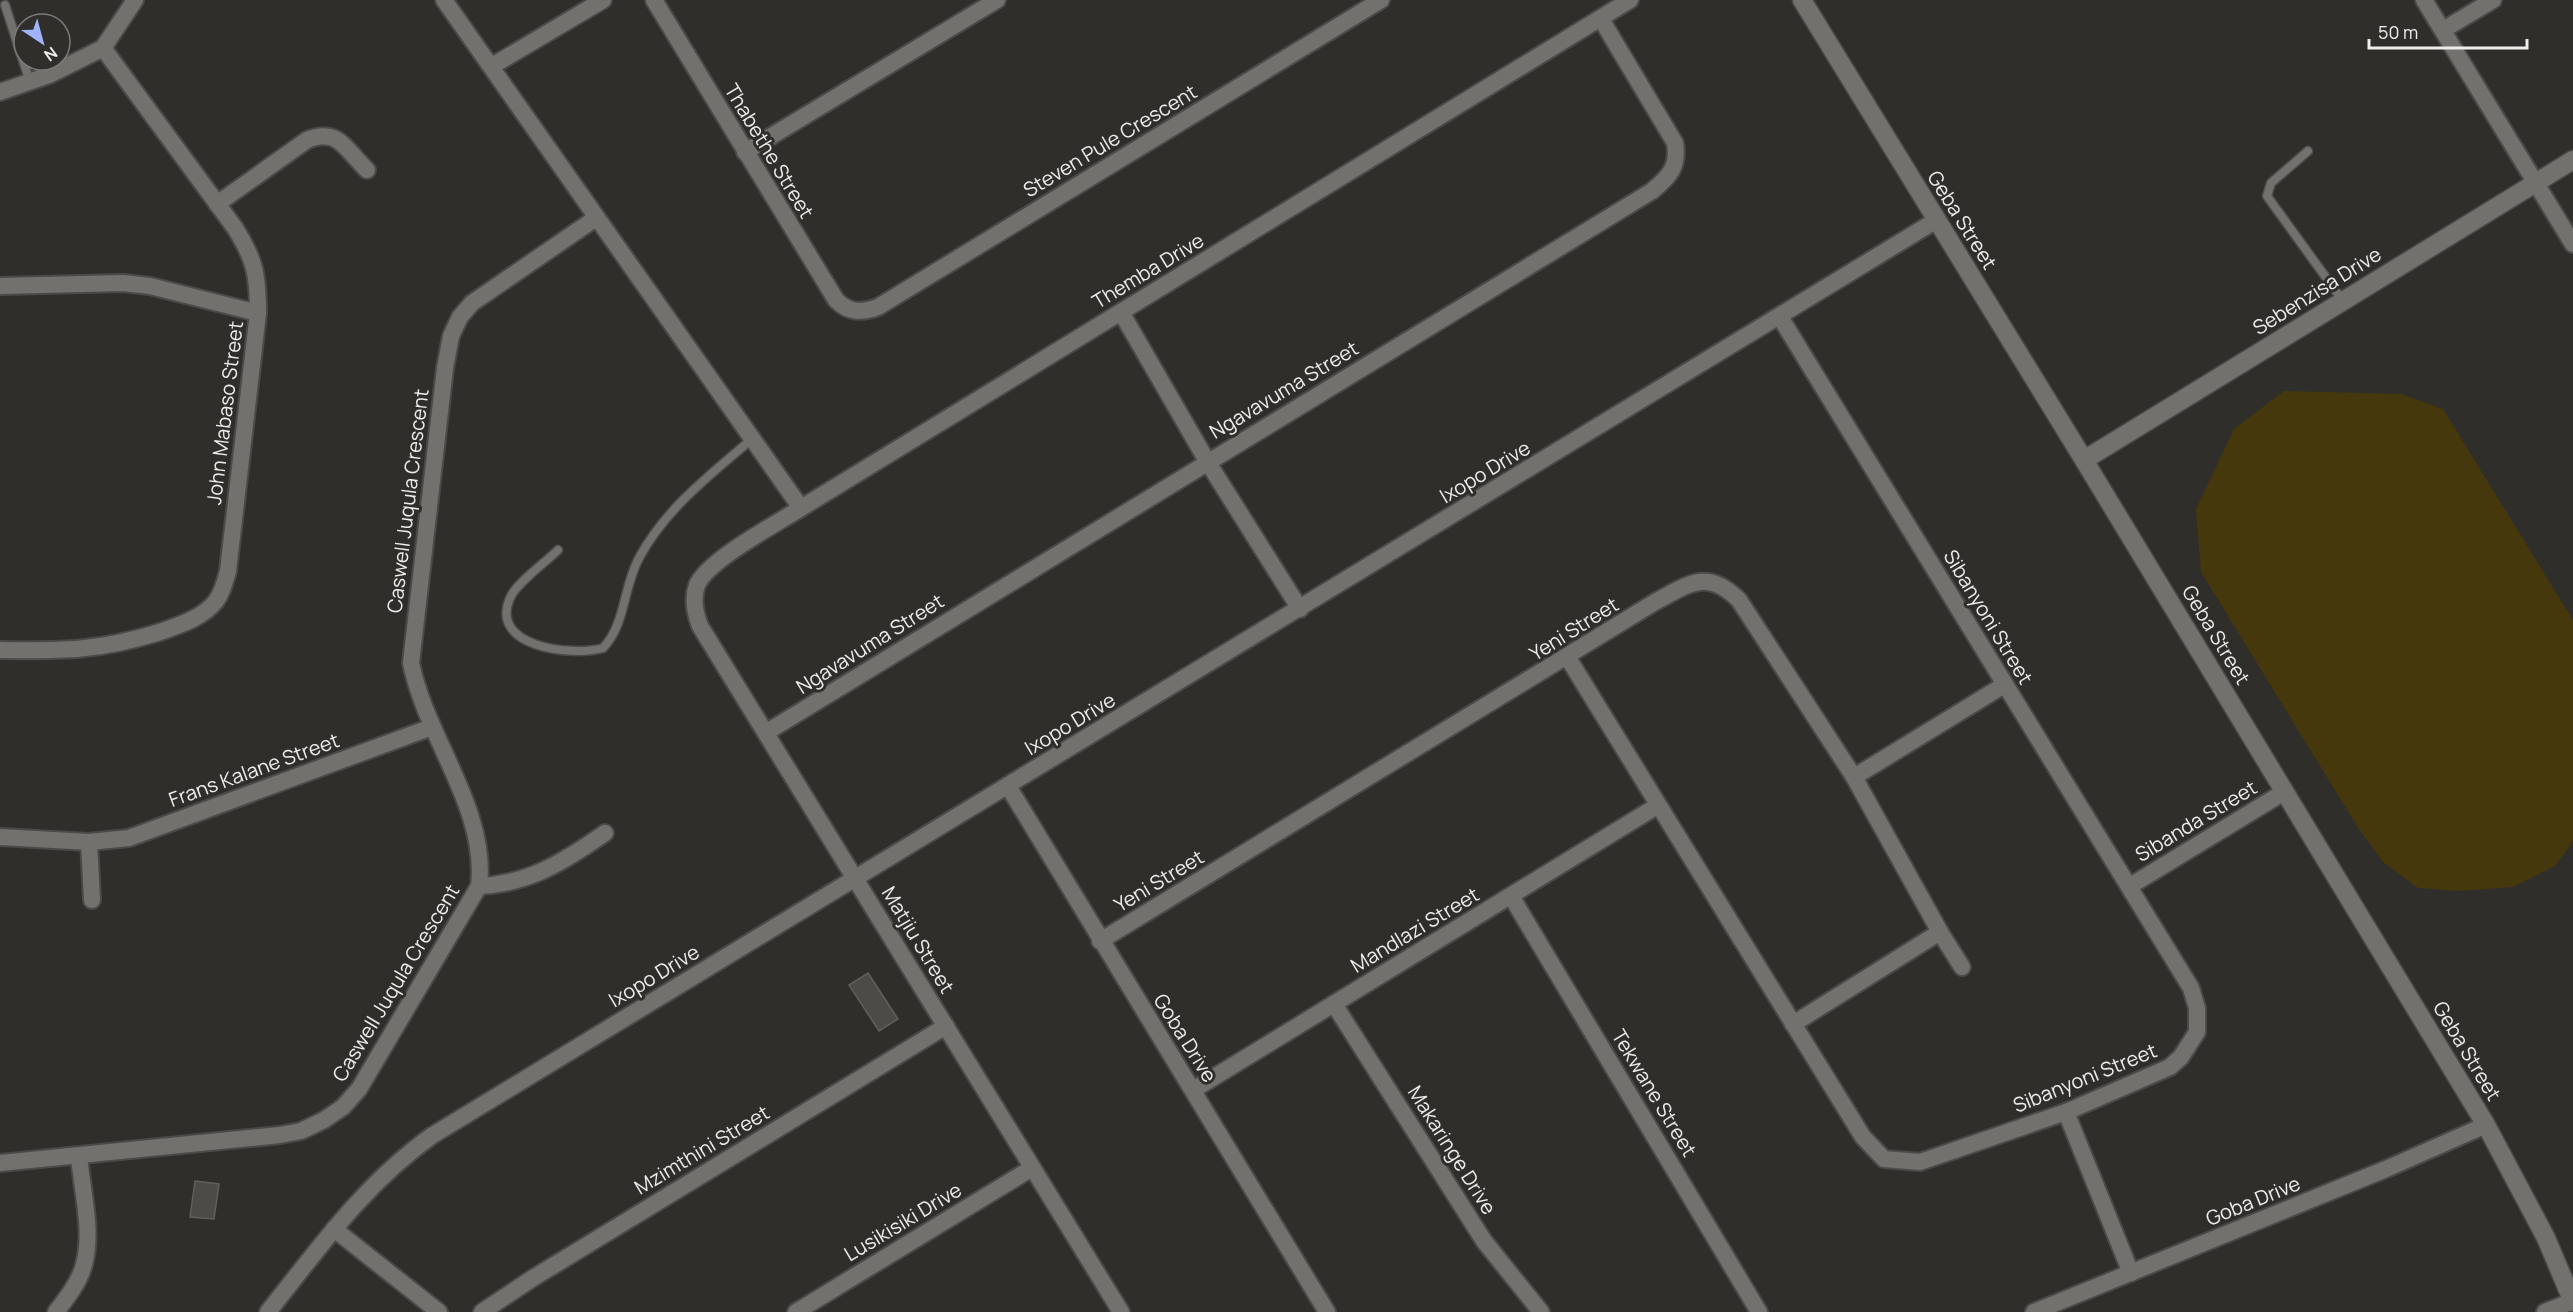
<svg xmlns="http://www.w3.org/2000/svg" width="2573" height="1312" font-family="Manrope,sans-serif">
  <rect width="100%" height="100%" fill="#2f2e2b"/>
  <path fill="#45380d" d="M2284,391L2402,394L2443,409L2573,620V841L2555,866L2513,887L2459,891L2418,888L2383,862L2357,826L2201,572L2196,509L2234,429Z"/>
  <g fill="#4c4b48" stroke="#605f5c" stroke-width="1.5">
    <path d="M868,973L898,1019L879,1031L849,985Z"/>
    <path d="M195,1181L219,1184L214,1219L190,1217Z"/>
  </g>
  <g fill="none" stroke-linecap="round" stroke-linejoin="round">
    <defs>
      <g id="lane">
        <path d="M5,5L30,82"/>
        <path d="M2308,151L2271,183L2267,196L2343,301"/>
        <path d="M558,550C546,562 518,582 511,596C486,647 572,657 603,648C626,624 623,587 639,558C666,508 710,475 753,438"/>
      </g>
      <g id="street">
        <path d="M444,0L801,508"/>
        <path d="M654,0L836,300C849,313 861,313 878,307L1381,0"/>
        <path d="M2424,0L2573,244"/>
        <path d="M2443,30L2493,0"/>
        <path d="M492,66L603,0"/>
        <path d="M0,92L49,75L103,48L135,0"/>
        <path d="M745,152L997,0"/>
        <path d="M217,204L307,140C338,127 345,149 367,170"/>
        <path d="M0,286L123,283L150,286L258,313"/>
        <path d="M1121,312L1207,461L1300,609"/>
        <path d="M0,650C63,651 99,651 160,632C179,625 203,618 216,601C223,592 225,581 228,571L258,313C258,275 255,260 235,228L103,48"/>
        <path d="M1568,658L1863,1137L1884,1159L1920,1162L2066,1112L2170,1067L2181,1057L2197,1032V1008L2191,988L1780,317"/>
        <path d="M767,732L1652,191C1669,177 1679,167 1675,143L1601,19"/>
        <path d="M1854,777L2004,685"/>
        <path d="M1008,786L1327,1312"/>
        <path d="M0,837L89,842L129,838L432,727"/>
        <path d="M89,842L92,900"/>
        <path d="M479,886C529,884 565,861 605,833"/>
        <path d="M2130,886L2284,792"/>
        <path d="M1511,896L1759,1312"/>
        <path d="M1940,932L1962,967"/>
        <path d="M1100,941L1655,602C1689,584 1707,568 1739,600L1854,777L1940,932L1793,1024"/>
        <path d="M1334,1004L1484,1241L1541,1312"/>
        <path d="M1193,1090L1657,806"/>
        <path d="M2066,1112L2131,1273"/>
        <path d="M0,1163L280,1135L301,1131L324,1120L343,1107L359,1089L479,886C488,809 426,738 411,663L445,368L451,336L460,317L472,303L596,218"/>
        <path d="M334,1229L439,1312"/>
        <path d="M56,1312C66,1299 78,1284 83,1268C94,1234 82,1191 79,1156"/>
        <path d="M268,1312C319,1248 366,1182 433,1135L1935,221"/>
        <path d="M482,1312L533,1278L946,1026"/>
        <path d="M796,1312L1032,1168"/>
        <path d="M1121,1312L700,626C695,613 692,599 697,585C708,560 776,524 801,508L1630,0"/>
        <path d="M2034,1312L2386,1169L2486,1125"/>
        <path d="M2545,1312L2573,1301"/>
      </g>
      <g id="secondary">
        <path d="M1802,0L2084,460L2486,1125L2546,1238L2573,1302"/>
        <path d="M2084,460L2573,160"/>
      </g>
    </defs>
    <use href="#lane" stroke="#4b4a48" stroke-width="11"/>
    <use href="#street" stroke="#4b4a48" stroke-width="20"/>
    <use href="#secondary" stroke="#4b4a48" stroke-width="21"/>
    <use href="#lane" stroke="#73716e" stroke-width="8"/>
    <use href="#street" stroke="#73716e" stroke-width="16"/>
    <use href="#secondary" stroke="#73716e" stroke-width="18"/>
  </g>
  <g text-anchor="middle" stroke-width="6" stroke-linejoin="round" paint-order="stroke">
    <g font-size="20" fill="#eeedeb" stroke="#2f2e2b">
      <text transform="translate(1110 141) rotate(-31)" y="7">Steven Pule Crescent</text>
      <text transform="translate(769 151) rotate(59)" y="7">Thabethe Street</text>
      <text transform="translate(1962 220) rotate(58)" y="7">Geba Street</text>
      <text transform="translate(1148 271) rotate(-31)" y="7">Themba Drive</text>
      <text transform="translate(2317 291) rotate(-32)" y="7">Sebenzisa Drive</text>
      <text transform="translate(1284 390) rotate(-31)" y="7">Ngavavuma Street</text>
      <text transform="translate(225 413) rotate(-83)" y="7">John Mabaso Street</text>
      <text transform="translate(1485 472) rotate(-31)" y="7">Ixopo Drive</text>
      <text transform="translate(408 501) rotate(-83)" y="7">Caswell Juqula Crescent</text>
      <text transform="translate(1988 617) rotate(59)" y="7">Sibanyoni Street</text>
      <text transform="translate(1574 629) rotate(-32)" y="7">Yeni Street</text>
      <text transform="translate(2216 635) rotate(59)" y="7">Geba Street</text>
      <text transform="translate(870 644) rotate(-32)" y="7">Ngavavuma Street</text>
      <text transform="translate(1070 724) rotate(-31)" y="7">Ixopo Drive</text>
      <text transform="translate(254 770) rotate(-20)" y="7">Frans Kalane Street</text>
      <text transform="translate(2196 821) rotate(-31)" y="7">Sibanda Street</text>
      <text transform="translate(1159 881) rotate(-31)" y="7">Yeni Street</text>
      <text transform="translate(1415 930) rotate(-31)" y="7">Mandlazi Street</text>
      <text transform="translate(918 940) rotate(59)" y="7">Matjiu Street</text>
      <text transform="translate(654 976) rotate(-31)" y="7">Ixopo Drive</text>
      <text transform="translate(396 983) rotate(-59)" y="7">Caswell Juqula Crescent</text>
      <text transform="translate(1185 1038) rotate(58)" y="7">Goba Drive</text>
      <text transform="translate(2467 1051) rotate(59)" y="7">Geba Street</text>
      <text transform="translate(2085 1078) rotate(-22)" y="7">Sibanyoni Street</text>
      <text transform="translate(1654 1093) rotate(59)" y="7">Tekwane Street</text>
      <text transform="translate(702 1150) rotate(-31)" y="7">Mzimthini Street</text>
      <text transform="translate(1452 1150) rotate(58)" y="7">Makaringe Drive</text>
      <text transform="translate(2253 1201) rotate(-22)" y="7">Goba Drive</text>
      <text transform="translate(903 1222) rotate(-31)" y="7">Lusikisiki Drive</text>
    </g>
  </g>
  <g transform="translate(42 42) rotate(144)"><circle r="28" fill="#2f2e2b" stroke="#7b7a78" stroke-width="1.5"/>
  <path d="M0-4.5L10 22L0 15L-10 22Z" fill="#a0b3fd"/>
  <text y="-9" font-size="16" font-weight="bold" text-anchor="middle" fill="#eeedeb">N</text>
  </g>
  <path d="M2369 39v9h158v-9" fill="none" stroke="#eeedeb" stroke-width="3"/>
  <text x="2378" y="39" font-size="18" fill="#eeedeb" stroke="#2f2e2b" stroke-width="4.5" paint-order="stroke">50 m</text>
</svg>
